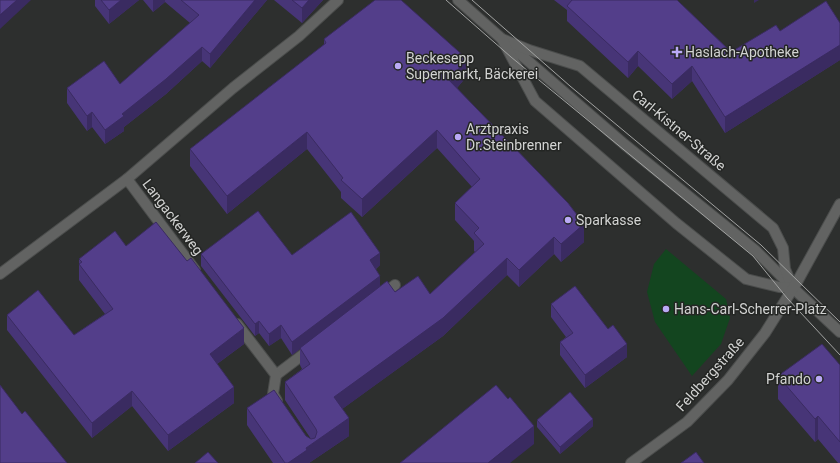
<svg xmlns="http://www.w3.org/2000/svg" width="840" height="463" font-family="Roboto,sans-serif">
  <rect width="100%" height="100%" fill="#2d2f2e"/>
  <path fill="#13451f" d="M666,249L726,299L730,318L721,344L692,376L655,322L647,292L654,264Z"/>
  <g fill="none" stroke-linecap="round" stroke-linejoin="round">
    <defs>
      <g id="service">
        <path d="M505,41L624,144L756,251L793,288"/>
        <path d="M381,296L395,285"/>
        <path d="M276,375L309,350"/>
      </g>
      <g id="minor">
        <path d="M458,0L502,39L529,50L580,66L773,228L783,248L785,269L793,288L840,332"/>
        <path d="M502,39L535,101L676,223L746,279L779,287L793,288"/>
        <path d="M127,179L233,88L299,36L338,0"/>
        <path d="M0,274L127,179L195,270"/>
        <path d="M237,324L276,375L273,394L277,401"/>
        <path d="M631,463L687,422L728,380L765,333L797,282L840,204"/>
      </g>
    </defs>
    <use href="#service" stroke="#4b4d4c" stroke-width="12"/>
    <use href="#minor" stroke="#4b4d4c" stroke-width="12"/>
    <use href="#service" stroke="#626362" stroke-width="10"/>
    <use href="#minor" stroke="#626362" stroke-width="10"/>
    <g stroke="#a2a3a2" stroke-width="1">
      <path d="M446,0L511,57L753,256L787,298L840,355"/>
      <path d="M472,0L570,86L761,245L840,322"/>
    </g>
  </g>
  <g fill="#473577">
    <path d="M95,0H139L109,24L95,6Z"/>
    <path d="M143,0H267L210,68L202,61L166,94L124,127V131L105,144L92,127L87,131L67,103V88L120,84L190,23L165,2L153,12Z"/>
    <path d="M274,0H323L302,23Z"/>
    <path d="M554,0H677L731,52L780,31L840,23V60L725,133L692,81L672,99L638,66L628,78L567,21V10Z"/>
    <path d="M324,39L467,76L457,88L584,242L561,262L554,254L519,287L507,275L443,336L342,409L349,436L309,463H273L247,425V408L311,439L285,400V382L302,369L300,365V349L292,355L281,338L269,346L259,333L255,336L201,266V254L292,255L380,265L376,269L380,287L395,292L430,294L475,252L474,251V241L455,220V203L472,187L437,148L362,217L341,198V192L307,149L227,214L190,166V149L324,45Z"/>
    <path d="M126,246L244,344L217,364L234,403L168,451L132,406L92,438L7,330V315L74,335L105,314L79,280V259Z"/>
    <path d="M551,304L627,357L585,388L560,355V342L566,337L551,317Z"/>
    <path d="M840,365V463H838L818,439L815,442L778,399V376Z"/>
    <path d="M537,420L593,426L560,454L537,427Z"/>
  </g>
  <g fill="#3a2b61">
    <path d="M17,0H31L0,29V15Z"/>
    <path d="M121,0H139L109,24V10Z"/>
    <path d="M153,0H165V2L153,12Z"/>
    <path d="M255,0H267L210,68V54Z"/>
    <path d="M309,0H323L302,23V8Z"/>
    <path d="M754,0H759L754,3Z"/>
    <path d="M840,45V60L725,133V117Z"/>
    <path d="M202,47V61L166,94L124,127V131L105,144V130L122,114Z"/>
    <path d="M638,51V66L628,78V62Z"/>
    <path d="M467,59V76L456,89L447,78Z"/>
    <path d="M692,66V81L672,99V84Z"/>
    <path d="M92,112V127L87,131V116Z"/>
    <path d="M437,130V148L362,217V199Z"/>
    <path d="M307,132V149L227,214V196Z"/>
    <path d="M584,224V242L561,262V244Z"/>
    <path d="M554,237V254L519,287V270Z"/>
    <path d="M380,253V265L370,273V260Z"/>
    <path d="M507,258V275L443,336L334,415V397Z"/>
    <path d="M380,276V288L292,355V342Z"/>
    <path d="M259,321V333L255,336V324Z"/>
    <path d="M281,325V338L269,346V334Z"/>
    <path d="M244,328V344L210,369V354Z"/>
    <path d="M627,344V357L585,388V375Z"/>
    <path d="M234,387V403L168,451V435Z"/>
    <path d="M132,391V406L92,438V423Z"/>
    <path d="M818,416V439L815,442V419Z"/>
    <path d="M349,418V436L309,463H288L306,448Z"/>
    <path d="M593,419V426L560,454V447Z"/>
    <path d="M534,426V444L510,463H488Z"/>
  </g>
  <g fill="#533e8a" stroke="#3a2b61">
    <path d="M0,0H17L0,15Z"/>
    <path d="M101,0H121L109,10Z"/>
    <path d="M181,0H255L210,54L202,47L166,79L122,114L124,116L105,130L92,112L87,116L67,88L104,61L120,84L199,15Z"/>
    <path d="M292,0H309L302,8Z"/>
    <path d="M375,0H401L467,59L456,72L447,78L568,203L584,224L561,244L554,237L519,270L507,258L443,318L334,397L349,418L306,448L307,450L288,463H285L247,408L274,390L306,436L311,439L315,438L317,432L316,429L285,382L310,364L300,348L387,281L395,292L418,276L430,294L484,244L474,233L479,228L455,203L480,179L437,130L362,199L341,180L343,178L307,132L227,196L190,149L326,43L324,39Z"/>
    <path d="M572,0H677L731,52L776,25L780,31L826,1L840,23V45L725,117L692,66L672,84L638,51L628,62L567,6Z"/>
    <path d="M258,211L292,255L351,212L380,253L370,260L380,276L292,342L281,325L269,334L259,321L255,324L201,254Z"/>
    <path d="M156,222L187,261L191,258L244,328L210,354L234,387L168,435L132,391L92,423L7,315L38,290L74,335L113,309L79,264L82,262L79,259L115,231L126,246Z"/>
    <path d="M575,286L608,329L613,325L627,344L585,375L560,342L573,333L551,304Z"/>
    <path d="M822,344L840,365V442L818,416L815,419L778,376Z"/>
    <path d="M0,385L22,414L25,411L67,463H0Z"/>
    <path d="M496,385L508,399L510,397L534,426L488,463H400Z"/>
    <path d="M570,392L593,419L560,447L537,420Z"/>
    <path d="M208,452L218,463H195Z"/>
    <path d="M696,452L704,463H681Z"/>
  </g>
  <g fill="#baaaf6" stroke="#242624" stroke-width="1.5">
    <path d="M675 46h4v4h4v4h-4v4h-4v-4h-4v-4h4z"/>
    <circle cx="398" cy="66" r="4"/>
    <circle cx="458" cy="137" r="4"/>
    <circle cx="568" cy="220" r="4"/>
    <circle cx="666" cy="309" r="4"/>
    <circle cx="819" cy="379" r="4"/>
  </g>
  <g text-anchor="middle" stroke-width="3" stroke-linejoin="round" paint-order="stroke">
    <g font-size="14" fill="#d2d3d2" stroke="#242624" text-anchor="start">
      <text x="685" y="57">Haslach-Apotheke</text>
      <text x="406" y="63">Beckesepp<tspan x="406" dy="16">Supermarkt, Bäckerei</tspan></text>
      <text x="466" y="134">Arztpraxis<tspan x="466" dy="16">Dr.Steinbrenner</tspan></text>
      <text x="576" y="225">Sparkasse</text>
      <text x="674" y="314">Hans-Carl-Scherrer-Platz</text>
      <text x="811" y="384" text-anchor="end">Pfando</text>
    </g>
    <g font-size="14" fill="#d2d3d2" stroke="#242624">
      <text transform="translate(679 130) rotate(40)" y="5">Carl-Kistner-Straße</text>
      <text transform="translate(173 217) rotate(53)" y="5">Langackerweg</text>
      <text transform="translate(710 374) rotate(-48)" y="5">Feldbergstraße</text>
    </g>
  </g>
</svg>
